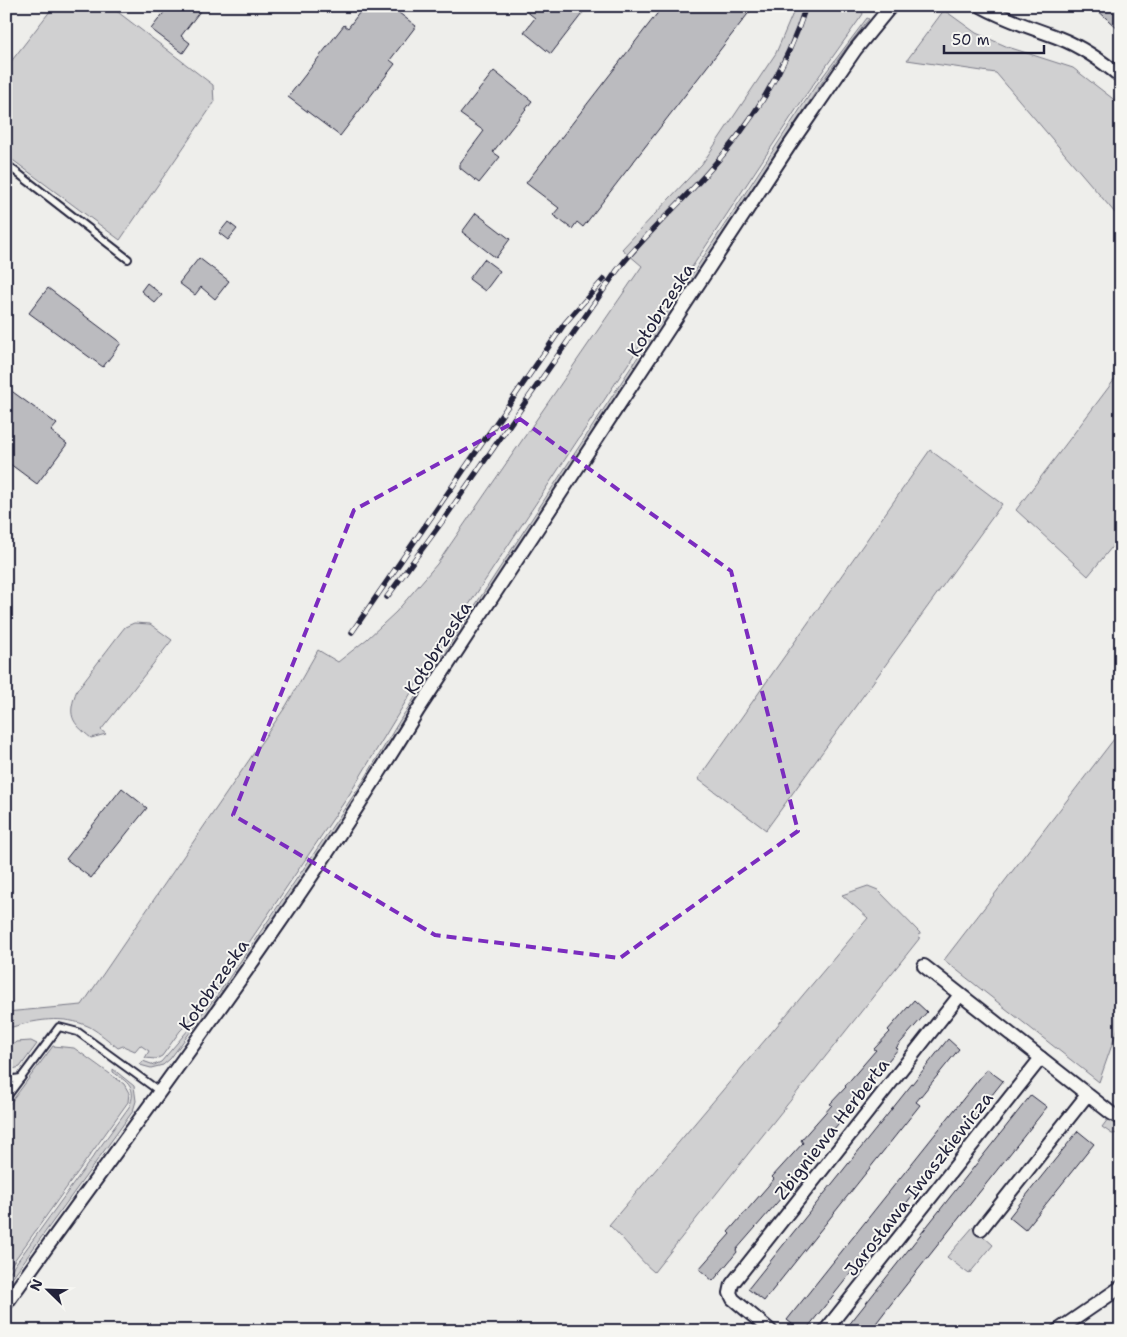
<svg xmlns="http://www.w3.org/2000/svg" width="1127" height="1337" font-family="'Shantell Sans',sans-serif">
  <rect width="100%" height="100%" fill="#eeeeeb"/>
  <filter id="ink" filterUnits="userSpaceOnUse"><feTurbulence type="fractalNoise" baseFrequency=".02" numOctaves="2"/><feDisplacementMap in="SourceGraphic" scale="10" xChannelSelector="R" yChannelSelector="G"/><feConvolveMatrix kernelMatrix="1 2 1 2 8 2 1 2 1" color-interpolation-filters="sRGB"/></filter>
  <g filter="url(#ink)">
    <g fill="#d0d0d1" stroke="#797986">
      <path d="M54,6H110L213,85L214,103L120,240L6,155V68Z"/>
      <path d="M796,6H865L862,11L863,14L805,96L414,688L349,795L210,1000L180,1031L162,1056L156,1059L145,1058L149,1051L140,1045L135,1051L123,1046L118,1048C109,1041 100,1033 90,1027C63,1014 34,1020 6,1029V1012L82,1005L286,706L318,650L338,662L367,639L396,612L437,564L642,266L622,249L702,164L776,53Z"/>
      <path d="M944,10L976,33L1008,47L1073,68L1121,105V220L996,73L907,60Z"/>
      <path d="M867,18L869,19L847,47L829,72L438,667L403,721L351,807L216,1005L191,1031L170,1059L163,1065L151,1068L140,1065L143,1061L154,1065L161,1062L216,997L364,780L400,720L814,88Z"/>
      <path d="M1121,371V536L1088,576L1016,510Z"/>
      <path d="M930,450L1002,504L766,830L698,779Z"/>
      <path d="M134,623L150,624L172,640L101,730L106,734L91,738C71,722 67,715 77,690L121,632L125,627Z"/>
      <path d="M1121,730V1019L1099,1082L944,960Z"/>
      <path d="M868,886L878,890L920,933L919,939L654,1272C637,1258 626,1240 609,1225L868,918L842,895Z"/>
      <path d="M31,1041L37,1044L20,1067L6,1071V1050L16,1042Z"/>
      <path d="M53,1046L74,1048L124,1084L129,1093L128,1102L6,1272V1109Z"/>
      <path d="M113,1069L134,1086L136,1101L133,1111L6,1286V1277L129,1107C138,1088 127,1082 113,1072Z"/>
      <path d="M1108,1119L1121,1125V1133L1112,1134L1102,1127Z"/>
      <path d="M973,1227L993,1245L969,1274L947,1257Z"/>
    </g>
    <g fill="#bbbbbf" stroke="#22223b">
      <path d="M169,6H204L181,36L190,43L183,53L151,29Z"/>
      <path d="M370,6H390L416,26L390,60L395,64L340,136L288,97L344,25L348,28L362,9L366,12Z"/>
      <path d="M520,6H588L551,54L524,32L535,18Z"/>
      <path d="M663,6H754L583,227L577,222L572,229L553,215L559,208L526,183Z"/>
      <path d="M1093,6H1121V32Z"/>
      <path d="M494,71L532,101L493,152L500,157L479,183L460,168V163L484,131L460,114Z"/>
      <path d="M476,213L510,239L496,258L462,232Z"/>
      <path d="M228,222L237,229L228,240L219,233Z"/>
      <path d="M199,258L229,281L215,299L201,287L195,295L179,283Z"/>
      <path d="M484,259L500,271L485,291L469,279Z"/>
      <path d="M147,283L162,295L155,303L141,291Z"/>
      <path d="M48,288L121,343L103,367L29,313Z"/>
      <path d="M6,387L57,424L51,431L67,444L37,484L6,461Z"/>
      <path d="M122,788L147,808L91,878L66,859Z"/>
      <path d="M914,1000L927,1012L896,1048L898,1049L853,1103L854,1105L838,1122L839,1123L808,1159L811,1161L780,1195L782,1197L736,1250L737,1252L713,1281L699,1269L730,1234L728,1232L774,1179L772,1177L803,1143L801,1140L832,1105L830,1104L846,1087L845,1086L876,1050L874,1049L890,1032L888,1030Z"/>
      <path d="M948,1039L959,1049L916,1102L920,1105L764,1301L748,1289Z"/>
      <path d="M987,1069L1003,1081L805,1331H801L787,1320Z"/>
      <path d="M1031,1095L1047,1107L887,1309L870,1331H844Z"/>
      <path d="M1078,1131L1094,1144L1025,1230L1009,1217Z"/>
    </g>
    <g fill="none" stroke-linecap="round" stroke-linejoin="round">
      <defs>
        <g id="service">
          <path d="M6,164L128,259"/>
          <path d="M6,1080L21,1078"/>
          <path d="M6,1098L59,1027L78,1032L159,1091"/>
        </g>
        <g id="minor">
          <path d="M981,6C1006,20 1033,28 1059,38C1082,47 1102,61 1121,77"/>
          <path d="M924,966L1111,1113L1121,1119"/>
          <path d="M981,1229L1087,1095"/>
          <path d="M6,1304C146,1108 293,917 418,710L789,146L855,50L891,6"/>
          <path d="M771,1331L733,1299L730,1293L732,1284L960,995"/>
          <path d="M825,1331L1041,1058"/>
          <path d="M1057,1331L1121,1287"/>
        </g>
      </defs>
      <use href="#service" stroke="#22223b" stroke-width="10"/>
      <use href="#minor" stroke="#22223b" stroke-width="16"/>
      <use href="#service" stroke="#f6f6f2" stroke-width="6"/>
      <use href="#minor" stroke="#f6f6f2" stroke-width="12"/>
      <defs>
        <g id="rail">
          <path d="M387,597L444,519L616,272C643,236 677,207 707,173C750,126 787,68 806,6"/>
          <path d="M352,632L565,323L604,279"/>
        </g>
      </defs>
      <use href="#rail" stroke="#22223b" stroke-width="5.5"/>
      <use href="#rail" stroke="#f6f6f2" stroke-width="4" stroke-dasharray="11" stroke-linecap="butt"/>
    </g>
  </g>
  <path fill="none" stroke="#7b2cbf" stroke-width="4" stroke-dasharray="10 6" stroke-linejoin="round" d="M520,419L731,571L798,831L620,958L435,935L233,815L354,510Z"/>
  <g text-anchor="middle" stroke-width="4" stroke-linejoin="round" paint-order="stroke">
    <g font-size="18" fill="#22223b" stroke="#f6f6f2">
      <text transform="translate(661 310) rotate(-57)" y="6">Kołobrzeska</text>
      <text transform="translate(438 648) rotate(-57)" y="6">Kołobrzeska</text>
      <text transform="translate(214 985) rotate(-55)" y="6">Kołobrzeska</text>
      <text transform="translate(832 1129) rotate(-52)" y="6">Zbigniewa Herberta</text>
      <text transform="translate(919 1184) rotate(-52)" y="6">Jarosława Iwaszkiewicza</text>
    </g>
  </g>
  <rect width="1127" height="1337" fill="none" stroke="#f6f6f2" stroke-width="25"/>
  <rect x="12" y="12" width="1102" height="1312" fill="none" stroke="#22223b" stroke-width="2" filter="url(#ink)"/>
  <g transform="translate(48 1290) rotate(293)" stroke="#f6f6f2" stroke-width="4" paint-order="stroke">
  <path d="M0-4L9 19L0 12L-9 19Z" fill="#22223b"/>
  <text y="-8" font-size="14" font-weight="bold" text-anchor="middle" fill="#22223b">N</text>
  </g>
  <path d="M944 45v8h100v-8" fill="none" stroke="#22223b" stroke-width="2.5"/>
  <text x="952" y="45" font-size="15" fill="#22223b" stroke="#f6f6f2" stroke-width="4" paint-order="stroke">50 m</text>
</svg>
